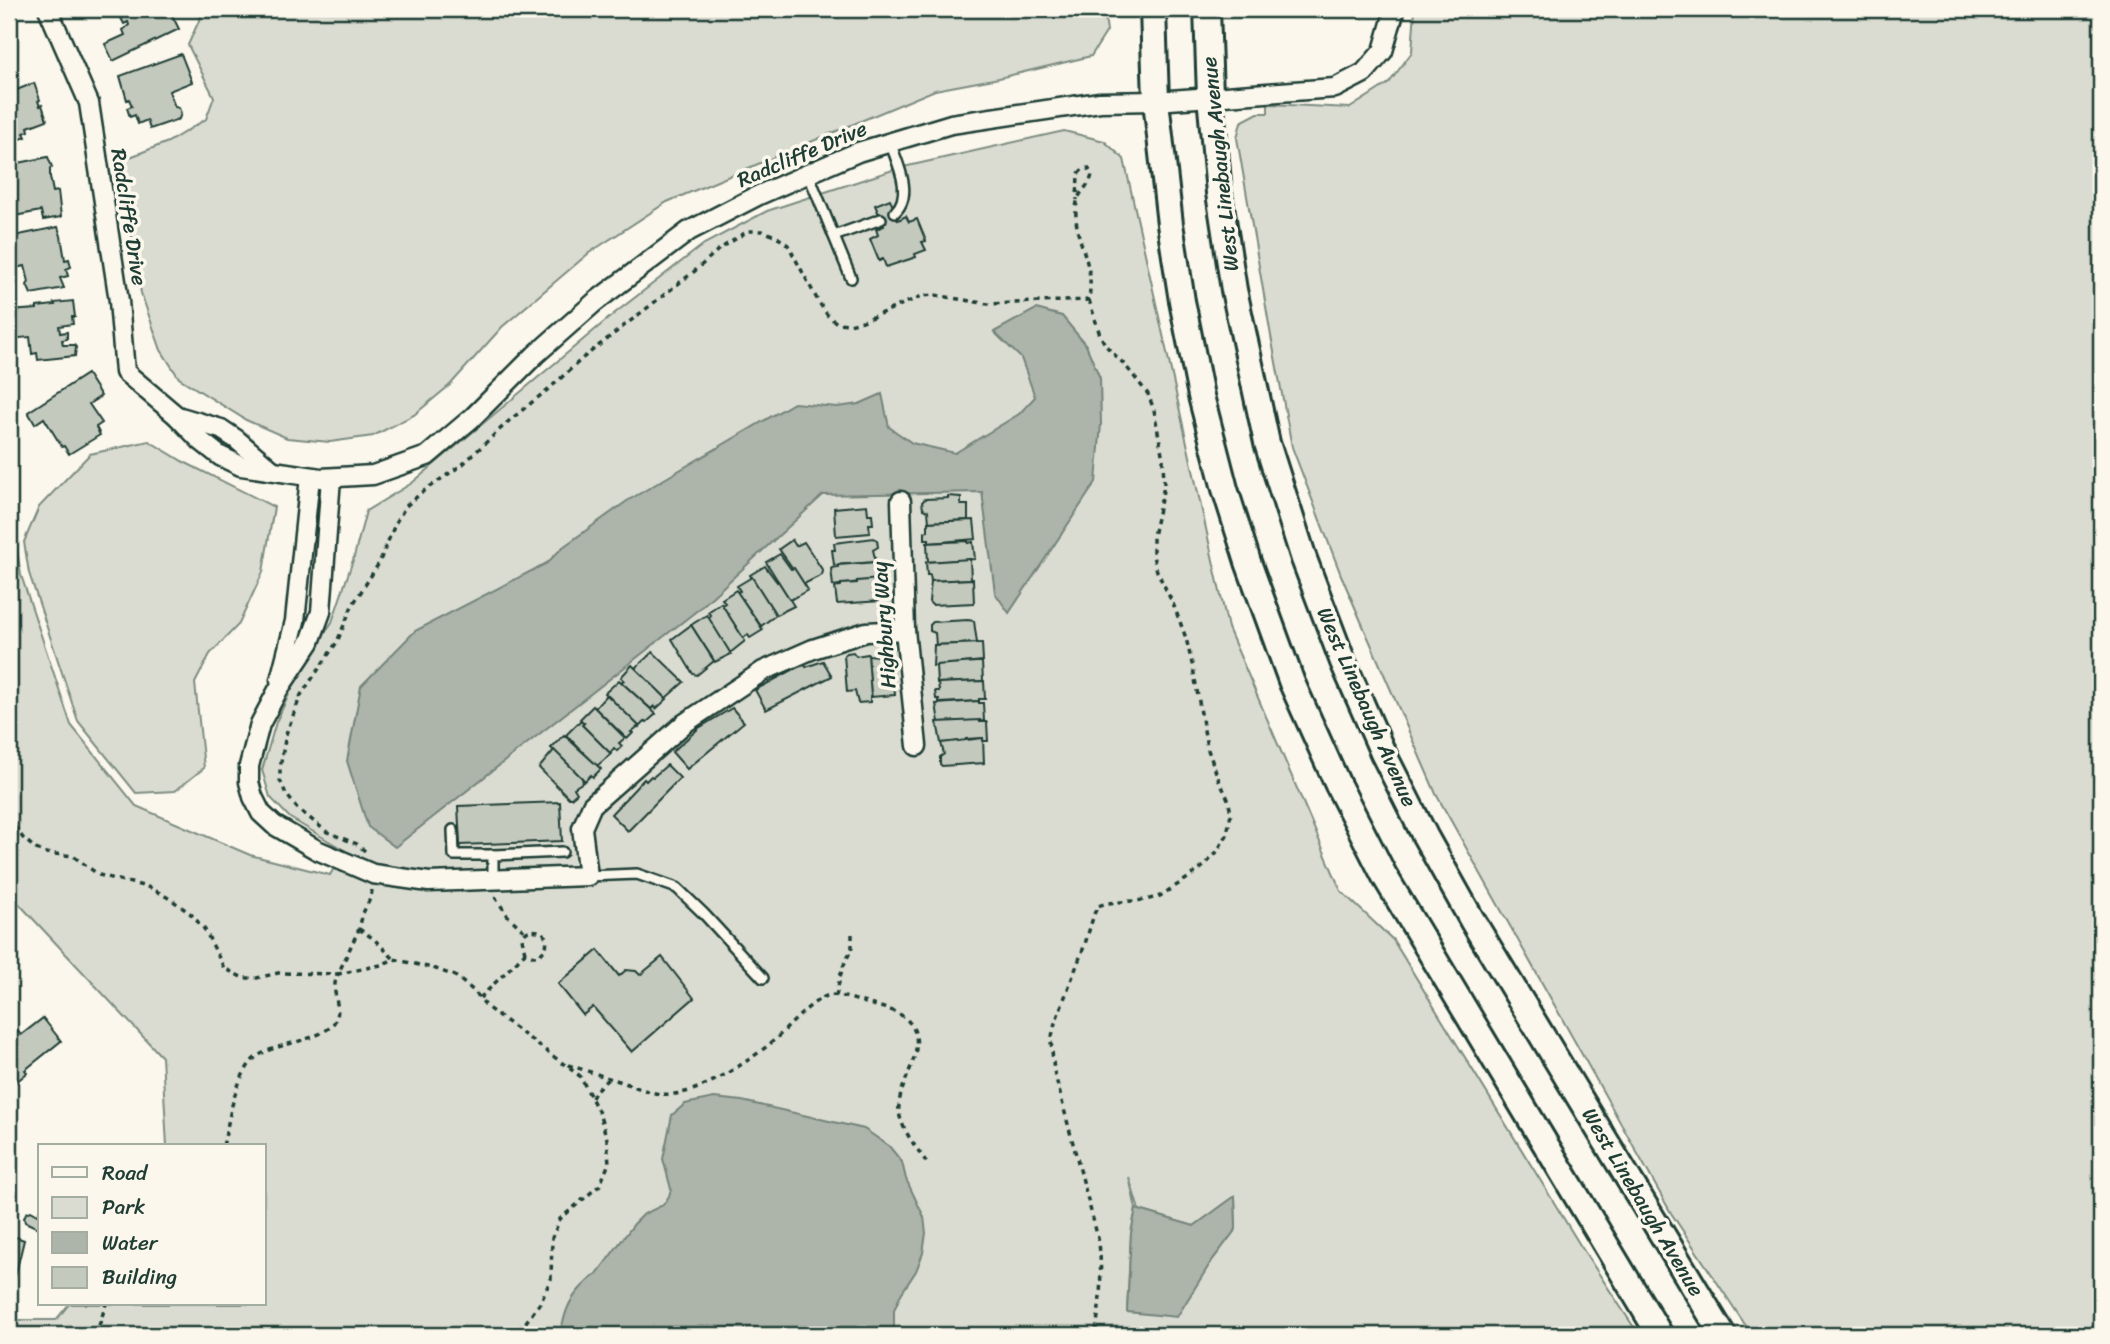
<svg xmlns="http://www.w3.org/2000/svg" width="2110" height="1344" font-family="Sriracha,sans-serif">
  <rect width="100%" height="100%" fill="#fbf7ec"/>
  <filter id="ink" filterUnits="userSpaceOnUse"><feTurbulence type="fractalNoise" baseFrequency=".0143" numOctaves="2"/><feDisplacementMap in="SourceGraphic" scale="14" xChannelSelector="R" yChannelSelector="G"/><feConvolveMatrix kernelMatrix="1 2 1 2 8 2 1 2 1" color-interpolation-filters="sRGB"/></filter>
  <g filter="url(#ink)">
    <g fill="#dbdcd1" stroke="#7d8c82" stroke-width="2" fill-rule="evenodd">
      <path d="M199,9H1104L1107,31L1091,56L999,78L935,90L667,202L589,253L502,327L450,385L414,415L373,436L330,442L287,438L246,420L179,378L161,350L141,293L125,194V159L168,142L206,119L214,97L188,45L202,14Z"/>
      <path d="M1415,9H2101V1335H1752L1671,1213L1436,794L1341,575L1292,447L1271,336L1237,138L1241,122L1258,113H1268V104L1350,108L1389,83L1412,52Z"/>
      <path d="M1064,131L1104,141L1124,159L1228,628L1341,891L1393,940L1580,1245L1639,1335H9V1320H56L69,1304H264V1146H167L162,1057L9,893V502L21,575L71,725L136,806L250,855L330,875L344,850L290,818L270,797L262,770L276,722L300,671L332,622L354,557L366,511L412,483L615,313L704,244L767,211L899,168ZM1129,1177L1139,1210L1194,1226L1235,1197L1236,1229L1211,1262L1127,1311L1131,1233L1136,1209Z"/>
      <path d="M149,441L182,461L274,507L263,572L239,624L210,654L195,683L204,768L175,791L136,793L78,721L29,573L24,542L39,507L90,454Z"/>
    </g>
    <g fill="#adb4aa" stroke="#74847b" stroke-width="2">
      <path d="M1036,309L1062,316L1086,345L1100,378L1101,424L1096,482L1009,613L995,593L982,492L823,495L699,609L395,847L368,827L347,761L361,686L415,631L547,563L563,547L627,501L794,403L837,407L859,404L882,394L889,427L912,443L955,453L1019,414L1035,397L1021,358L994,332Z"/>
      <path d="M714,1098L742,1101L864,1129L889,1146L902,1162L906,1179L924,1217L926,1233L923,1253L916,1271L901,1294L894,1310V1335H558C563,1326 564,1316 568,1307C573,1295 586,1281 596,1275L634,1224L644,1214L663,1205L669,1196L671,1189L663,1159L672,1115L685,1104Z"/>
      <path d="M1235,1196L1236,1229L1211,1262L1177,1317L1127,1312L1131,1233L1136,1209L1194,1226Z"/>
    </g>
    <g fill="#c4c9be" stroke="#1f3d34" stroke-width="2">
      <path d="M121,9H161V10L169,9L179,29L113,61L105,44L125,35L123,30L129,25L128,22L124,24L121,18L125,16Z"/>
      <path d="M181,54L192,82L169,91L175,107L179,108L181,113L179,119L150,129L147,120L138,124L135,115L130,117L127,108L132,106L129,99L127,100L120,76Z"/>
      <path d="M34,83L40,100L38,101L40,106L42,105L47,120L28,127L29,131L24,133L26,137L9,143V93Z"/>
      <path d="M48,157L52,167L50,168V177L53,192L58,191L61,217L43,220L41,211L9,217V194L14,193L9,165Z"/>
      <path d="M890,199L898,220L906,216L909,222L917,219L926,241L922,242L926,250L915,254L916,257L886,267L883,259L879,261L870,239L878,235L876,229L884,226L875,205Z"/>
      <path d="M58,227L61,236L65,260L69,259L71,267L66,269L68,276L60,278L64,288L31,294L27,285L29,282L25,266L9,269V237Z"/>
      <path d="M73,301L75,317H72L73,324L59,326L60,333L67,332V339L62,340L63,345H74L76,347L75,356L38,360L37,353L32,354L30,337L9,339V311L37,309V307L55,305L54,303Z"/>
      <path d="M87,374L101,396L89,404L102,423L96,427L100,435L69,454L64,446L62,447L44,418L35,424L28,412Z"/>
      <path d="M948,496L961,497V505H968V520L929,522L928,511L923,509L922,502L925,499L948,498Z"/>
      <path d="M867,505L868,514H872L873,524H869L870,533L836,536L834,508Z"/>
      <path d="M974,520L976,539L929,543V539H925V532L928,531V522Z"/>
      <path d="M874,538L877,540L878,547L873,550L876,562L834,565L832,550H835L834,543Z"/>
      <path d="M792,540L796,546L804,542L823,571L822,575L804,584L779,549Z"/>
      <path d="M968,541V543L973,542L975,559L928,562L927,543Z"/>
      <path d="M780,554L791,569L794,568L808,590L790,600L766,562Z"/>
      <path d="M970,559L971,579L931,581L930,575H927L926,562Z"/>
      <path d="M877,562L878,579L833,586L831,568L838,567V565Z"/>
      <path d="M765,566L777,582L778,581L794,606L776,615L750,575Z"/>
      <path d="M752,577L776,615L761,626L737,592L740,591L737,586Z"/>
      <path d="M880,579L881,601L837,604L835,587L841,586V584L857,583V581Z"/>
      <path d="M973,579L974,603L932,605L929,602L931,581Z"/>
      <path d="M736,590L763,630L750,638L748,635L743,638L722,605L725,603L722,599Z"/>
      <path d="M721,603L745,641L730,653L708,618L711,616L708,612Z"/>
      <path d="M707,615L731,654L715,662L691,625Z"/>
      <path d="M968,620L974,621L977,643L936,645L935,633L930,631V625L933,622Z"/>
      <path d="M691,625L714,661L697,675L693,674L672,639Z"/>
      <path d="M982,643L983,661L933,666L934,645Z"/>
      <path d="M889,650L892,653L895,695L871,697L868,655L880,656L882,651Z"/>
      <path d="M653,652L684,682L666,698L635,668Z"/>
      <path d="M853,652L856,656L868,654L871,697H870V702L858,703L855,691L847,692L844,655L847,653Z"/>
      <path d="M823,661L832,676L766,710L755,690L798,667L805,665L806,667Z"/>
      <path d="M976,662H982L983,681L937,683L936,665Z"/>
      <path d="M632,665L667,699L656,709L654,706L651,709L621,682L624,680L621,677Z"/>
      <path d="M619,680L656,714L647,722L645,721L639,727L605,693Z"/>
      <path d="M984,681L985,699H979V701L939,703V699H936L935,691H939L938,683Z"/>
      <path d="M607,695L639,726L631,732L633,733L627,739L595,708Z"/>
      <path d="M979,701V703H983L984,721L939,722L936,704Z"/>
      <path d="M593,706L625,738L619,743L622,746L617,751L614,748L610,753L582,725L584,723L580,719Z"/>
      <path d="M732,708L744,722L687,769L672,752L699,728Z"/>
      <path d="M980,720V722H987L988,741H983V738L966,739V741L941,743L937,722Z"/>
      <path d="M580,721L584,723L582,725L611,754L597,766L566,735Z"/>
      <path d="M564,735L601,769L593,777L591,775L585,781L551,748Z"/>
      <path d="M983,738L984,763L942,766L940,764V757L944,754L941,743Z"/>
      <path d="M554,750L582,778L583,782L574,788L577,793L571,798H569L539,768Z"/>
      <path d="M667,765L680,778L628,831L611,814L644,779L646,781L651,776L653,777Z"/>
      <path d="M560,802L562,841L460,845L458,806Z"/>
      <path d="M598,950L619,976L626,970L636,971L640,975L662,957L694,998L632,1052L593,1007L583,1015L558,984Z"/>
      <path d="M43,1018L61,1041L25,1070L27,1073L10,1087L9,1020L21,1035Z"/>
      <path d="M40,1209V1229L25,1222L24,1218L26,1213L31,1211L38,1215Z"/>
      <path d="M13,1236L24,1240L15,1277L9,1275V1237L13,1238Z"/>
    </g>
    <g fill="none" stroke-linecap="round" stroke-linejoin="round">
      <defs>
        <g id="service">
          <path d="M890,142C897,163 914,194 895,212"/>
          <path d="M808,173L851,278"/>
          <path d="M834,236L881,219"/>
          <path d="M453,830L454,855H493"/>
          <path d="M588,876L637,874L677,888L704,914L763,978"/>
          <path d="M493,880V855L562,852"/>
        </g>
        <g id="minor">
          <path d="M48,9L89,103L119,301L125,372L177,416L201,441L220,456L241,466L321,478L373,475L427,456L472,418L535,355L595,302L689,231L759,195L858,152L951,124L1100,102L1156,101L1335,88L1364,73L1383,51L1395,9"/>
          <path d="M177,416L221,429L236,439L271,469"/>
          <path d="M331,478L321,612L310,642L278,690L260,724L249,766V782L253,797L261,813L274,825L317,850L373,874L429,882L588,876L582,828L592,805L685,723L763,671L813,649L866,632L905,630"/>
          <path d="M901,501L905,630L917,746"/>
          <path d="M280,680L295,621L310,477"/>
        </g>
        <g id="secondary">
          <path d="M1153,9L1156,101L1170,224L1182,301L1201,396L1225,489L1248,562L1292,683L1338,785L1384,875L1660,1335"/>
          <path d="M1207,9L1210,96L1219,193L1234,290L1267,443L1304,559L1343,662L1383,753L1425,836L1472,920L1723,1335"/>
        </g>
      </defs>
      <use href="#service" stroke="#1f3d34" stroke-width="14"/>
      <use href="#minor" stroke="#1f3d34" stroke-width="23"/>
      <use href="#secondary" stroke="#1f3d34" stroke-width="30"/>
      <g stroke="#1f3d34" stroke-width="3.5" stroke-dasharray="5 5" stroke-linecap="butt">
        <path d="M1089,300L1100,335L1106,346L1125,365L1148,394L1154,410L1163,459L1164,486L1153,536V556L1157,571L1174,606L1186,638L1193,668L1207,747L1218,778L1228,799L1231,813L1227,835L1216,853L1204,866L1188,878L1160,896L1146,900L1107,903L1098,906L1094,914L1085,944L1055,1023L1051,1041L1054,1071L1099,1242C1102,1274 1101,1303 1095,1335"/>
        <path d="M9,819L23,838L36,849L46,853L73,856L99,875L151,888L172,900L191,914L205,930L224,968L243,978H257L278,973L338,974C337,977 335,981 335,984C333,996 342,1010 335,1021C323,1043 270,1042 253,1060C233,1083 230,1118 223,1146"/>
        <path d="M365,851L357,844L327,832L297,808L286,794L280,780V768L286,734L301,695L337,642L352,606L379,563L396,522L406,506L425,490L463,464L510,420L551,387L584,357L696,270L718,250L748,231H763L777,237L788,245L818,301L828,316L837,323L849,324L863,321L922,296L935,295L988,304L1089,300C1090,291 1091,281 1089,272C1085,248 1072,229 1077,202C1079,191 1091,185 1092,174L1088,168L1083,169L1078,174L1077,200"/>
        <path d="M372,890L371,897L363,913L359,929L338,974L381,965L394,959L436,969L455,976L474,991L488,1008L580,1076L599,1113L607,1139L609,1163L600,1185L560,1219L552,1238L551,1279L540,1303L526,1322L511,1335"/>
        <path d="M495,897L508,916L525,932"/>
        <path d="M359,929L374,939L394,959"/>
        <path d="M836,996L842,969L852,948V934"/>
        <path d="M480,998L525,953L534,956L540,955L546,948L547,939L543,932C533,930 527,928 522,938L525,953"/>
        <path d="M568,1065C585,1070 602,1076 619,1081C643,1089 659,1099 685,1092C711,1086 752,1059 772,1042C787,1030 811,999 830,995C839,994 865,1003 876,1006C889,1009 904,1013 912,1026C928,1052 896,1084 899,1112C902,1131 917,1148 927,1163"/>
        <path d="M592,1098L596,1090L608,1079"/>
        <path d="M96,1335L106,1304"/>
      </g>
      <use href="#service" stroke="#fbf7ec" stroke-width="9"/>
      <use href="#minor" stroke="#fbf7ec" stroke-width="18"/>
      <use href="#secondary" stroke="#fbf7ec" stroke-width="24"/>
    </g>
  </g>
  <g text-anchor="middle" stroke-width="7" stroke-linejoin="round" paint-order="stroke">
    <g font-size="21" fill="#1f3d34" stroke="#fbf7ec">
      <text transform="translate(802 154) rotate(-23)" y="7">Radcliffe Drive</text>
      <text transform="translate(1220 164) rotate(-96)" y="7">West Linebaugh Avenue</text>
      <text transform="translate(129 217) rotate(81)" y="7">Radcliffe Drive</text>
      <text transform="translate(884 625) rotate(-94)" y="7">Highbury Way</text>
      <text transform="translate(1367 707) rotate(66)" y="7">West Linebaugh Avenue</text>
      <text transform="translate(1643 1202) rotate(59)" y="7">West Linebaugh Avenue</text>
    </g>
  </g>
  <rect width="2110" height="1344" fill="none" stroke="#fbf7ec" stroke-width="35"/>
  <rect x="18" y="18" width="2075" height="1309" fill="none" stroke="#1f3d34" stroke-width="2.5" filter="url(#ink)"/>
  <rect x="38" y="1144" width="228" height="161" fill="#fbf7ec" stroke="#a3ada2" stroke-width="2"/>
  <rect x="52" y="1167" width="35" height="10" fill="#fbf7ec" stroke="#a3ada2" stroke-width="2"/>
  <text x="102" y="1180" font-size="21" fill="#1f3d34">Road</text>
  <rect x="52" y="1197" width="35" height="21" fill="#dbdcd1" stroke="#a3ada2" stroke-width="2"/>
  <text x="102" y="1214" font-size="21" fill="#1f3d34">Park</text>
  <rect x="52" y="1232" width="35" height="21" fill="#adb4aa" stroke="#a3ada2" stroke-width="2"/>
  <text x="102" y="1250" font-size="21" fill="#1f3d34">Water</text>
  <rect x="52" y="1267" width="35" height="21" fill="#c4c9be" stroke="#a3ada2" stroke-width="2"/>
  <text x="102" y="1284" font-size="21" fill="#1f3d34">Building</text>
</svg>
